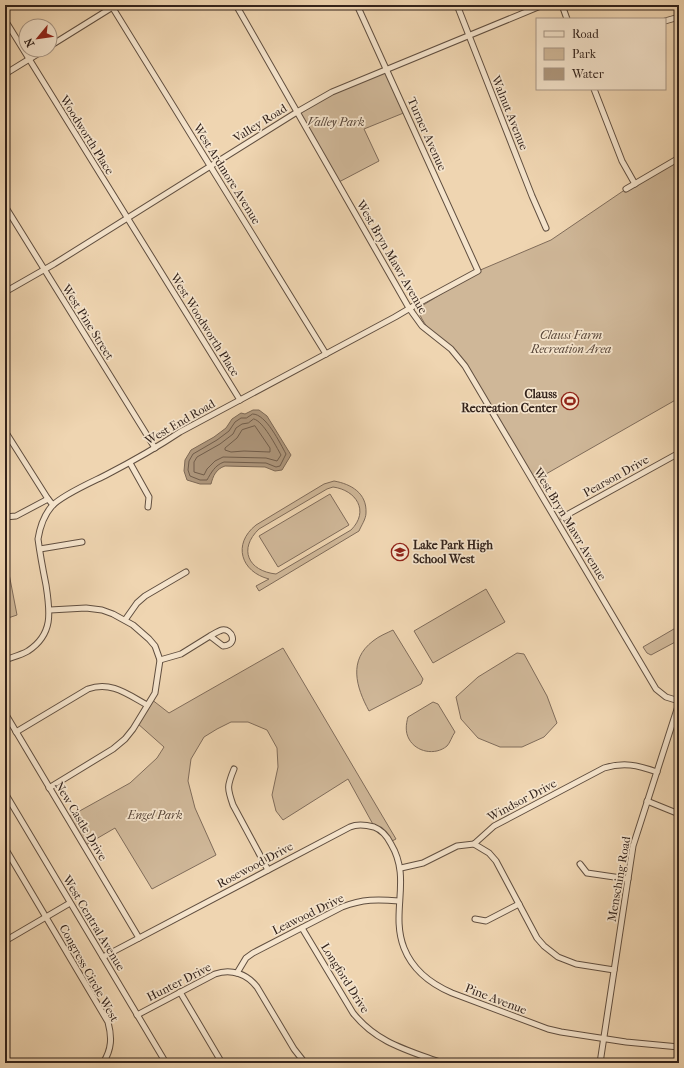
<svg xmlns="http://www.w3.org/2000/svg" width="684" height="1068" font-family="'IM FELL French Canon',serif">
  <rect width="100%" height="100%" fill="#efd5b1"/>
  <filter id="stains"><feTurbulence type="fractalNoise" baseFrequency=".005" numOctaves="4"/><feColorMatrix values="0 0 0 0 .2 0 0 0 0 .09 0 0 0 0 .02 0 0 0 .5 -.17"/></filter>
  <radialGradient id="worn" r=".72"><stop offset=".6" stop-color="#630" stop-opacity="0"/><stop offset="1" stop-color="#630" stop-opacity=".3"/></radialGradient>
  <g fill="#cfb798" stroke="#806c5a" fill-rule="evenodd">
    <path d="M386,69L406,112L364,129L379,161L337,183L297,112L309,105Z"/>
    <path d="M679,158V398L532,482L465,366L451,349L432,335L422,319L417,309L478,271L551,240L626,189Z"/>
    <path d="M334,481C351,484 367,493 366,513C366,519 361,526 359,531L259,591L256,586L269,579C241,572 232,544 256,525L324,484ZM333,487C356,490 370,511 351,530L276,574C248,571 238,549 259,529L327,489Z"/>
    <path d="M330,494L349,525L278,567L259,536Z"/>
    <path d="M5,553L17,615L5,619Z"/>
    <path d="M486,589L505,622L433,663L414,631Z"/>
    <path d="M679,626V640L651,655L647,653L643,647Z"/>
    <path d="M393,630L423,679L421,684L369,711C356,687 348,660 373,641C379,636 387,633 393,630Z"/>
    <path d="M283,648L396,839L390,842L375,828L348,779L283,820L276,811L272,795L278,767L277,748L267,730L248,722H231L217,729L204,737L191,759L188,781L195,808L216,855L152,889L115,828L84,846L67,818L130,783L157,758L164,747L137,723L151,699L169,713Z"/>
    <path d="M517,653L524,654L547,696L557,723L544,737L522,747H500L478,738L461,719L456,697L478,677Z"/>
    <path d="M433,702L438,704L455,732C452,736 450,743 447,746C435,756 416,752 409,739C405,732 406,724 408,717Z"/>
  </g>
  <path fill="#af987e" stroke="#7d6956" d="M253,410H259L267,416L291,455L282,470L275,471L265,467L225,466C216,469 213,476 211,484H200L187,480L184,471L185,460L191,450L214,437L226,428L232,419L241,413L245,414Z"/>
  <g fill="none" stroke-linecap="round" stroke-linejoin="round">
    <g stroke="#705d4c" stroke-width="1">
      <path d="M253,414C266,414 280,443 286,454L280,466L276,467L266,463L224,462C215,465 211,473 207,480H200L190,476L188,470L189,461L193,454L217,440L229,431L235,422L241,418H246Z"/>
      <path d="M254,419C263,421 276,446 281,455L277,461L266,458L223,457L215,461L207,469L204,475L194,472V462L197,457L220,444L233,434L236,428L242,424L248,423Z"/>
      <path d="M255,426L270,448V452L244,451L231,452L225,450V448L237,438L242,430Z"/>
    </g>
    <defs>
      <g id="minor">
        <path d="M111,5L326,354"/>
        <path d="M236,5L409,308L422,326L451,349L465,366L656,689L666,697L679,701"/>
        <path d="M457,5L532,196L546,228"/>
        <path d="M562,5L567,19"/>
        <path d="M5,20L240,400"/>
        <path d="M665,21L679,17"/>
        <path d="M50,46L116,5"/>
        <path d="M5,74L44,50"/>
        <path d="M594,89L622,161L635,184"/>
        <path d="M626,189L679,158"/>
        <path d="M5,206L155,448"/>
        <path d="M5,292L54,264L297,112L332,92L543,5"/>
        <path d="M5,431L48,499L53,505"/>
        <path d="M130,463L149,497L148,507"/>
        <path d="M5,517L16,516L48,499"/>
        <path d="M563,517L679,453"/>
        <path d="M40,549L82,542"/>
        <path d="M125,620L137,603L145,596L186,572"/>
        <path d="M5,660C13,657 21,655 28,651C54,634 50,611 46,585C43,570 40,554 38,539C40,527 44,515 52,506C62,495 92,482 106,475C131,462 156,448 180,432L395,317L417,304L478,271L357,5"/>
        <path d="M160,660L181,654L210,636L223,646C239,645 232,628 222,630C218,631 214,634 210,636"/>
        <path d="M5,713L139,938"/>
        <path d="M16,732L88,689C111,681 127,694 147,705"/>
        <path d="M234,769C227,786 227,788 233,805L268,870"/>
        <path d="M49,788L113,749L125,739L133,729L155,693L160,660L155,646L149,639L133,625L113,614L102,610L86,608L50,610"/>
        <path d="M5,793L166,1063"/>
        <path d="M647,801L679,814"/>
        <path d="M474,844L489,853L496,861L537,938L544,946L558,957L576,964L614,970"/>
        <path d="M5,848L108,1022C112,1037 112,1049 103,1063"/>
        <path d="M580,864L587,873L628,879"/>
        <path d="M401,868L423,863L457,846L474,844L494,826L604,768C624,762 637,765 657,772"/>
        <path d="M475,919L486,921L519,904"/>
        <path d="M302,928L353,1013C377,1043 407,1050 442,1063"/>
        <path d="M5,941L70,903"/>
        <path d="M103,957L350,827C357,824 366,825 374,827C382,830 387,836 391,844C412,879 390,912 404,948C413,971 431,984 452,993L548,1029L561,1032L626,1042L679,1047"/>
        <path d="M237,973L246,958L253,953L342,907C363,899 377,899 399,901"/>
        <path d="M180,992L222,1063"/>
        <path d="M137,1015L215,974C231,968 247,974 257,987L294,1049L305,1063"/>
        <path d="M600,1063L633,846L679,703"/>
      </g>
    </defs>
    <use href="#minor" stroke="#614f40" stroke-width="7"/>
    <use href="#minor" stroke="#f5e4cc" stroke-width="5"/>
  </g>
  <defs>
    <symbol id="stadium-ring" viewBox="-11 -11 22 22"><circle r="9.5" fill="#f5e4cc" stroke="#8f2418" stroke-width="1.5"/><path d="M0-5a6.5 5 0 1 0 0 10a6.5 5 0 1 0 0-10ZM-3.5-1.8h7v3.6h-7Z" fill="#8f2418"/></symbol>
    <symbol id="school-ring" viewBox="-11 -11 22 22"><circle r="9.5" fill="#f5e4cc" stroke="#8f2418" stroke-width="1.5"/><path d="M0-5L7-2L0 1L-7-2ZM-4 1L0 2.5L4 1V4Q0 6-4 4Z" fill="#8f2418"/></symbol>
  </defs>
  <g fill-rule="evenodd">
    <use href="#stadium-ring" x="560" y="391" width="20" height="20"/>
    <use href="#school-ring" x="390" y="542" width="20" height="20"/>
  </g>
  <g text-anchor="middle" stroke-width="3.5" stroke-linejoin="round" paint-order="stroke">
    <g font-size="12" fill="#32221b" stroke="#f5e4cc">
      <text transform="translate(510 113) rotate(68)" y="4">Walnut Avenue</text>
      <text transform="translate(260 123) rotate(-32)" y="4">Valley Road</text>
      <text transform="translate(427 134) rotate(66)" y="4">Turner Avenue</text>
      <text transform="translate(87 135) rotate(58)" y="4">Woodworth Place</text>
      <text transform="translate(227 174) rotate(58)" y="4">West Ardmore Avenue</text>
      <text transform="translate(392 257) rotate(60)" y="4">West Bryn Mawr Avenue</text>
      <text transform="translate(88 322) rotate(58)" y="4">West Pine Street</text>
      <text transform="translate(205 325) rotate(58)" y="4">West Woodworth Place</text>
      <text transform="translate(180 422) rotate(-30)" y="4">West End Road</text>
      <text transform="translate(616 476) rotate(-29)" y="4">Pearson Drive</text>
      <text transform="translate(570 524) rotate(59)" y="4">West Bryn Mawr Avenue</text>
      <text transform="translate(522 800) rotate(-28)" y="4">Windsor Drive</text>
      <text transform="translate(81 821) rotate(59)" y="4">New Castle Drive</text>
      <text transform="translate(255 865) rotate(-28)" y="4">Rosewood Drive</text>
      <text transform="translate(619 879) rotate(-80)" y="4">Mensching Road</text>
      <text transform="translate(308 914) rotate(-26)" y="4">Leawood Drive</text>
      <text transform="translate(94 923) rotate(59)" y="4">West Central Avenue</text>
      <text transform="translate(89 973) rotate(61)" y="4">Congress Circle West</text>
      <text transform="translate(345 978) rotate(58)" y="4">Longford Drive</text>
      <text transform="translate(179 982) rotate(-27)" y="4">Hunter Drive</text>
      <text transform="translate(496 999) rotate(21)" y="4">Pine Avenue</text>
    </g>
    <g font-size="12" font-style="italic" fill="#59473a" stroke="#f5e4cc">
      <text x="336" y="126">Valley Park</text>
      <text x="571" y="339">Clauss Farm<tspan x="571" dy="14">Recreation Area</tspan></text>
      <text x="155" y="819">Engel Park</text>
    </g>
    <g font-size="12" font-weight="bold" fill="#32221b" stroke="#f5e4cc" text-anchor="end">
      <text x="557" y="398">Clauss<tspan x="557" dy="14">Recreation Center</tspan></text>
      <text x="413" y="549" text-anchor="start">Lake Park High<tspan x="413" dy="14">School West</tspan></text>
    </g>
  </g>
  <rect width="684" height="1068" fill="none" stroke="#efd5b1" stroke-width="20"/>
  <rect x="6" y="6" width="672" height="1056" fill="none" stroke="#32221b" stroke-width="2"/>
  <rect x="10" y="10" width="664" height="1048" fill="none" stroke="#32221b"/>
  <rect x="536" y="18" width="130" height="72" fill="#f5e4cc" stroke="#a79685"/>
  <rect x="544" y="31" width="20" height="6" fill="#f5e4cc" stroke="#a79685"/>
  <text x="572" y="38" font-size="12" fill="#32221b">Road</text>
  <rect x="544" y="48" width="20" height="12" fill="#cfb798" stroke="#a79685"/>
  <text x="572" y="58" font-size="12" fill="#32221b">Park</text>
  <rect x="544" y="68" width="20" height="12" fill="#af987e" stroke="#a79685"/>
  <text x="572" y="78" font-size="12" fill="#32221b">Water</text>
  <g transform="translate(38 38) rotate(241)"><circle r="19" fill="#f5e4cc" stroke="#a79685"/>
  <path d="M0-3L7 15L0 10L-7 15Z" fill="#8f2418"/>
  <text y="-6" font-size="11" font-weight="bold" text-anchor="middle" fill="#32221b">N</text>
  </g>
  <rect width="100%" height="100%" filter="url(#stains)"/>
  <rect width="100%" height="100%" fill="url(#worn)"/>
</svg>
